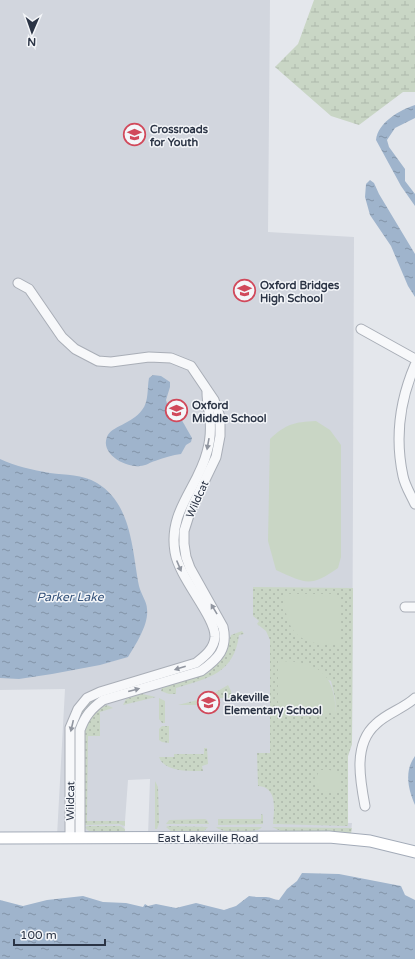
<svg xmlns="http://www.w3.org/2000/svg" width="415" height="959" font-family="'Varela Round',sans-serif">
  <defs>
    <pattern id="grass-dots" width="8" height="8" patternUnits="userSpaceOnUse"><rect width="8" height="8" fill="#c9d6c5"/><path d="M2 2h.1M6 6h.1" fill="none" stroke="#adb8ab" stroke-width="1.8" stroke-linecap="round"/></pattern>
    <pattern id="wetland-marsh" width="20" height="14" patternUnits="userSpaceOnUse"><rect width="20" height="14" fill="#c9d6c5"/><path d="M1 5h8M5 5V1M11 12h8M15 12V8" fill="none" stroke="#adb8ab"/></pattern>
    <pattern id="water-ripples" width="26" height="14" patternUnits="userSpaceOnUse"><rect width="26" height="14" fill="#9fb4cc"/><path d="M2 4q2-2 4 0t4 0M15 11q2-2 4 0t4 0" fill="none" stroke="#8293a7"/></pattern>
  </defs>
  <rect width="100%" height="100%" fill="#e4e7ec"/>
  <path fill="#d2d6de" d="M0,0H270L268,232L354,237L352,744L348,756L347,823H352L351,833L148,835L150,779L128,780L124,835L57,836L65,689L0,690Z"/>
  <g fill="url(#grass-dots)" fill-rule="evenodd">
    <path d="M253,587L353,588L352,744L348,756V826L273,824C274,810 278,787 258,786L257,753H270V640L266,631L257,624L259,621L253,616ZM279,661L331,681L335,698L336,713H301V715L326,716H292L291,713H283L278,708Z"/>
    <path d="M242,631L244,634L239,635C234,674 208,678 176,688V694H169L161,691L162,688L208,673L222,659L231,635Z"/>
    <path d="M228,685L231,691L232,698H216V710L209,699L211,695Z"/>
    <path d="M142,694L156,697L123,705L126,699Z"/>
    <path d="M105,695L89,706L79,721L75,824V725C81,710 88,701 105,695Z"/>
    <path d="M159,698L165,701V723H162L159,719Z"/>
    <path d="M205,698L208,700L216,713H204V705H178Z"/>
    <path d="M107,705L113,708L100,712V736H88L87,821H125V826L119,824L84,825L85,728C87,718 98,708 107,705Z"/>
    <path d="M162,726H169V743L162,742L159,740V729Z"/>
    <path d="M204,748H207L208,764L202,766L203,771C189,771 164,772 159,757H174V754H204Z"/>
    <path d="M155,781L158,787L159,823L157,829H155Z"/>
    <path d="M261,814L263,815V824L218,825V819H261Z"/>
    <path d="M205,819L207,820L209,824H166L169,820Z"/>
    <path d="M88,826H120L125,829V833L89,831L84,827Z"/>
    <path d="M166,827L168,826L208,827L204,831L172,832Z"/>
    <path d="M216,827H262C257,834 222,834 216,827Z"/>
    <path d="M272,827L348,828H352L351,833L283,832Z"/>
  </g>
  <path fill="url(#wetland-marsh)" d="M314,0H415V92H403L359,125L331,116L275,67L298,44Z"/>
  <g fill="#c9d6c5">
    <path d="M316,421L330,430L341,445V557L338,568C310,588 305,583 276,570L268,541L270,439C286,424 294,422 316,421Z"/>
    <path d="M284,594H336L341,599V645C301,646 285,635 284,594Z"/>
    <path d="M278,661C318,661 334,672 336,713H283L278,708Z"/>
    <path d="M320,770H330L339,774V793H322C316,784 314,779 320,770Z"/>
  </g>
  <g fill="url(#water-ripples)">
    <path d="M415,105V118L395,128L387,140L389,147L405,169V181L415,194V206L401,186L376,140C378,122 400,110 415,105Z"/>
    <path d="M370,180L374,183L379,194L415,254V297L408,286L391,246L370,215L365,197L366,184Z"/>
    <path d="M153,375L161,376L170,382V387L166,400L168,407L180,417L192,438L191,442L186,445L181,454C173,455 163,458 155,461C150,462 146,466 140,466C126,468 100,454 107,437C111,426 132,424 142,410C149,402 147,388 149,378Z"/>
    <path d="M0,459C15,466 32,470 50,473C66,475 82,474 97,483C132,504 132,550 139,586C141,594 147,602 147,609C149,624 136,644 128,657L100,665L52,674L19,679L0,678Z"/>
    <path d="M415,756V805C408,789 404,771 415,756Z"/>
    <path d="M302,873L339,874L401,886L405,895L415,900V959H0V900L23,906L47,900L83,896L103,902L126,903L143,907L145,904L148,906L156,904L176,908L196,903L224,910L236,906L249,896C255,897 259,897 266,897C271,897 274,900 279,900L287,889L297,881Z"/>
  </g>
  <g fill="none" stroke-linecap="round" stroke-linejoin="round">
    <defs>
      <g id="minor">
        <path d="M18,283L29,289L62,337L75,349L98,361L111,362L149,357L171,358L191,366L214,400L220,417V436L216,457L191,509L184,531V544L186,557L190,568L223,627C228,649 218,659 201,671L103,700C91,709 85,716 80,730V838"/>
        <path d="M361,329L415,359"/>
        <path d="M415,365C400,400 395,439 403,476C405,486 411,495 415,504"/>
        <path d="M405,607H415"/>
        <path d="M365,806C360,780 353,744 376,724C387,713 403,709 415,698"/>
        <path d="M70,838V728L78,709L87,698L100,692L196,663C205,656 214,649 215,637C216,617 179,578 175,552C168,511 198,488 207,452C210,442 211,430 210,419C209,409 207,402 207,392"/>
      </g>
      <path id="major" d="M0,838L329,837L370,841L415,852"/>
    </defs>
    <use href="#minor" stroke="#a9aeb7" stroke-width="11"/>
    <use href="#major" stroke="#a3abb8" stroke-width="13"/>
    <use href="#minor" stroke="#f7f8fa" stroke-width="9"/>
    <use href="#major" stroke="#fff" stroke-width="11"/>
  </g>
  <defs><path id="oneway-solid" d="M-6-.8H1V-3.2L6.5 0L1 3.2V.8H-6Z"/></defs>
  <g fill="#9196a0">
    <use href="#oneway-solid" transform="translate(208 444) rotate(100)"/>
    <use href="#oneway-solid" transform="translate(179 566) rotate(67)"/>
    <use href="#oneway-solid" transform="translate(214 609) rotate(-121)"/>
    <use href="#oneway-solid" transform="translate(180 668) rotate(163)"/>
    <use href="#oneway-solid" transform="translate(134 690) rotate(-15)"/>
    <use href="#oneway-solid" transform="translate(72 726) rotate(103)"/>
  </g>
  <defs>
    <symbol id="school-ring" viewBox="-11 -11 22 22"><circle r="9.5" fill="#f4f6f9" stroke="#d1495b" stroke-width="1.5"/><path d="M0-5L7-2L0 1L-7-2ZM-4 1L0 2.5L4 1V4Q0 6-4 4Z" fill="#d1495b"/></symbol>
  </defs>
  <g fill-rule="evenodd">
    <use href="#school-ring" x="122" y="122" width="25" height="25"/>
    <use href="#school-ring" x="232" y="278" width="25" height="25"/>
    <use href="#school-ring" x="164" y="398" width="25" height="25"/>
    <use href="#school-ring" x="196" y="690" width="25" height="25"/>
  </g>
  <g text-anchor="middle" stroke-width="3" stroke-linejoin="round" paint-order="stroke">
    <g font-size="11" font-weight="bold" fill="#2b3445" stroke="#f4f6f9" text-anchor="start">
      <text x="150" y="133">Crossroads<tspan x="150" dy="13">for Youth</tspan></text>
      <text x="260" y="289">Oxford Bridges<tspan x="260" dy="13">High School</tspan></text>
      <text x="192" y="409">Oxford<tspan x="192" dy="13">Middle School</tspan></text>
      <text x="224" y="701">Lakeville<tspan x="224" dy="13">Elementary School</tspan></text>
    </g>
    <g font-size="11" fill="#2b3445" stroke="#f4f6f9">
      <text transform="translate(197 499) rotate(-66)" y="4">Wildcat</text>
      <text transform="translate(70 801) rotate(-89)" y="4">Wildcat</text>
      <text x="208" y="842">East Lakeville Road</text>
    </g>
    <g font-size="12" font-style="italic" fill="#34527a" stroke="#f4f6f9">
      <text x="70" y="601">Parker Lake</text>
    </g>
  </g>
  <g transform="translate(32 32) rotate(182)" stroke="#f4f6f9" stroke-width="3" paint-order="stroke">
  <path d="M0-3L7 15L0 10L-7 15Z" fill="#2b3445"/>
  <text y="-6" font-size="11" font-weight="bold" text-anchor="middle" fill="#2b3445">N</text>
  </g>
  <path d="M14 939v6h91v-6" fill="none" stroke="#2b3445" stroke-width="2"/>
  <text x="20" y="939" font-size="12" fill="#2b3445" stroke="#f4f6f9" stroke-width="3" paint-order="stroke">100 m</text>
</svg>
